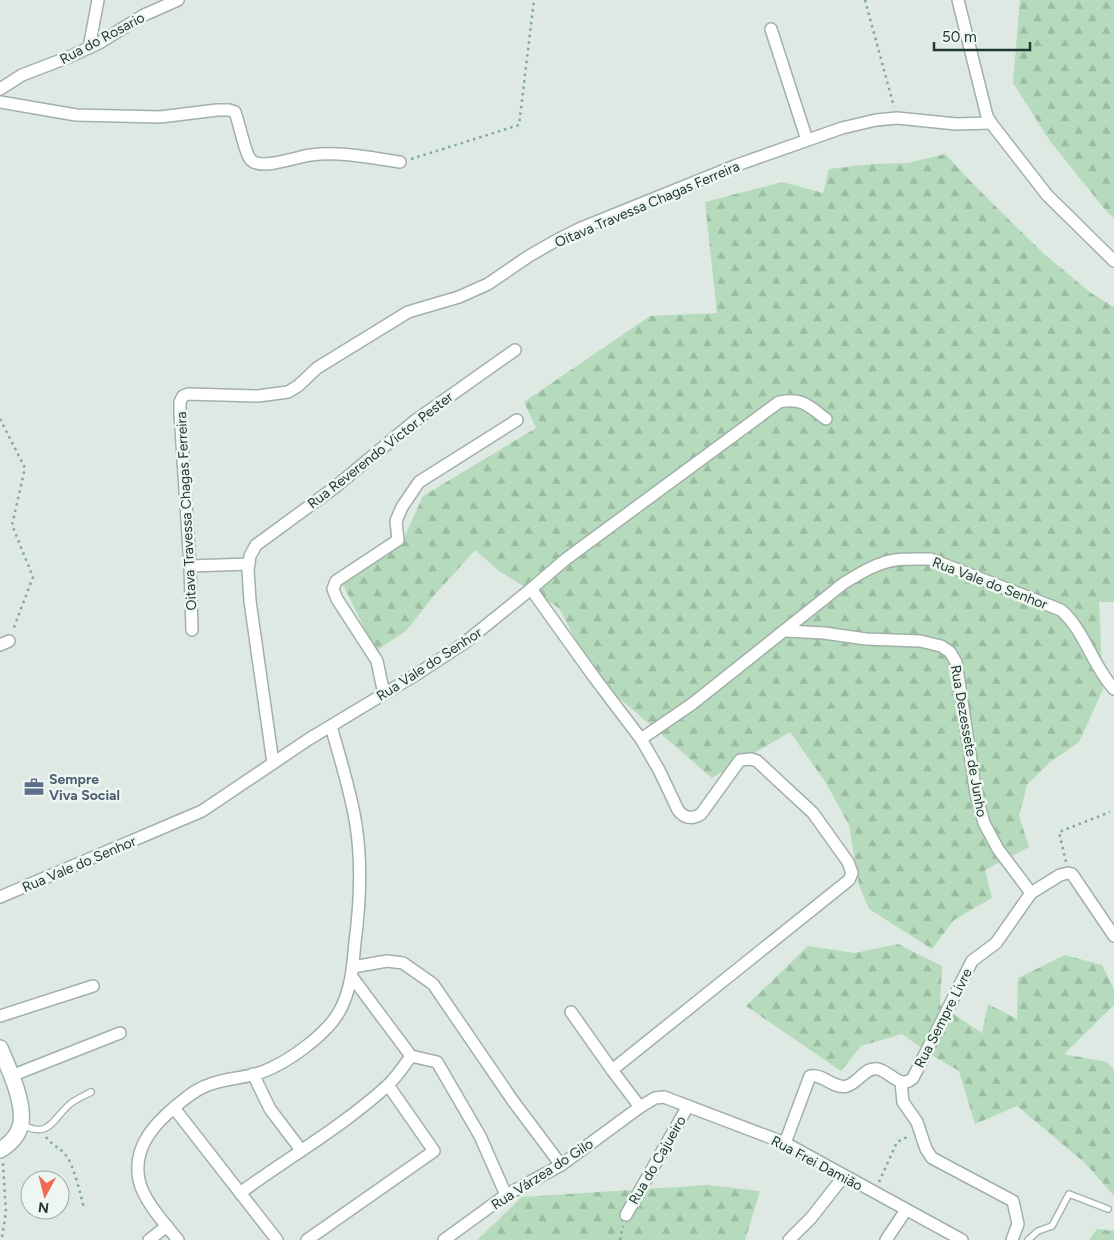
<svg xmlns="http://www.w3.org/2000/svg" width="1114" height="1240" font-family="Figtree,sans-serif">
  <defs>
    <pattern id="forest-firs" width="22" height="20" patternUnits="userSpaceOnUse" patternTransform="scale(1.25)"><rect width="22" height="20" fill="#b6dabc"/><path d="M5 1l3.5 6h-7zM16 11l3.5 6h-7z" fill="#9cbca2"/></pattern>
  </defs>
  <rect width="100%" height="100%" fill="#dee9e3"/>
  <g fill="url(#forest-firs)">
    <path d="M1020,0H1114V218L1107,212L1050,141L1013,83Z"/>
    <path d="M945,154L976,187L1044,254L1091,293L1114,307V602H1099L1103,689L1079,742L1049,763L1027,785L1019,816L1029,847L985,870L992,898L954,920L932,949L869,909L859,885L849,825L826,783L790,732L712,778L596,678L559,608L499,571L475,550L431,599L407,630L376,651L342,583L403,540L423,496L536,428L524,402L650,316L717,313L705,202L783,182L823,193L829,169L873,164L908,163Z"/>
    <path d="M898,944L942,966L940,1005L982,1033L988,1004L1017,1019L1018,978L1065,955L1102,965L1114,989V1005L1064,1054L1107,1062L1114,1070V1196L1085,1163L1017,1106L975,1124L959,1071L933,1056L902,1034L861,1046L841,1071L746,1006L808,946L855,953Z"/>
    <path d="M708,1185L760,1191L745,1240H477L522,1197Z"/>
    <path d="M1097,1229L1114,1231V1240H1089Z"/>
  </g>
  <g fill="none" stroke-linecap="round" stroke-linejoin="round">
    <defs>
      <g id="lane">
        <path d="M23,1125C50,1139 53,1118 70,1104C76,1099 84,1096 91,1092"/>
        <path d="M1028,1240L1038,1231L1052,1226L1069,1194L1108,1209"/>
      </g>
      <g id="street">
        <path d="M958,0L987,116L991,123L1047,195L1114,261"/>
        <path d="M771,29L807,140"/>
        <path d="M89,48L98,0"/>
        <path d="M0,89L22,75L69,57L99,43L144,15L178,0"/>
        <path d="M0,102L76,115L160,117L217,110H229L235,112C239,122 245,154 251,160C261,171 298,156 311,155C340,151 371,158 400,162"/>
        <path d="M190,566L249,564"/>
        <path d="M531,589L594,677L641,739L659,770L678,810C684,818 692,820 701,814L740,760L751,759L757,761L813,813L848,862L852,873L849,880L612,1070L640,1107"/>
        <path d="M192,630L190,566L180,413V402L183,396L188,394L258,396L288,392L298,386L317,368L408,312L459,297L488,284L529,256L557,240L581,228L737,165L842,128L876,120L897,118L956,124L991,123"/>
        <path d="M786,631L824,633L866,639L920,641L941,646L950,652L956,662L976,794L984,823L998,849L1031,893"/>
        <path d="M0,645L9,641"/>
        <path d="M384,694L377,661L337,599L333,589L336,581L398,540L396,521L402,507L419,482L517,420"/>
        <path d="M641,739L692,704L844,583C856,576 869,567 883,563C897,558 914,559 930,559L1061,610C1085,631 1092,665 1114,689"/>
        <path d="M273,763L250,601L248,570L250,556L256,545L334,488L416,420L515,350"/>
        <path d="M0,897L202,811L309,739L417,674L463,644L531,589L566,559L779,402C802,397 809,406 826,419"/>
        <path d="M353,967L387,961L403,963L433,984L513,1101L561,1165"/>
        <path d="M352,977L411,1056L437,1062L480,1136L506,1195"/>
        <path d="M571,1012L612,1070"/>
        <path d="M0,1016L93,986"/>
        <path d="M253,1074L270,1109L301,1150"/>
        <path d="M11,1076L120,1033"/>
        <path d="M901,1082L903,1102L917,1122L926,1149L932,1158L1013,1201L1018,1224L1012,1240"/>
        <path d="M174,1108L277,1240"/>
        <path d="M785,1143L810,1076C823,1073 834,1090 847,1086C858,1083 866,1066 878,1069C891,1072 900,1090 913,1078L972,961L996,943L1031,893L1060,875L1068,873L1072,874L1114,936"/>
        <path d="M240,1193C289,1157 342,1127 387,1086C396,1078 404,1066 411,1056"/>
        <path d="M626,1215L688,1106"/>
        <path d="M149,1240L167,1226"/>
        <path d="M178,1240C165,1224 143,1200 139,1180C132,1145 157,1121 182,1101C191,1094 200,1087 211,1084C227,1078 246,1078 262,1072C287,1063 326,1035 339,1012C351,991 353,966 355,942C360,904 362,864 356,825C351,792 340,759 331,726"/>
        <path d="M307,1240L434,1151L388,1085"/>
        <path d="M444,1240L506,1195L561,1165L640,1107L655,1098L664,1097L785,1143L962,1240"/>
        <path d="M789,1240L811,1218L844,1176"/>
        <path d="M886,1240L906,1210"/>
      </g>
      <path id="secondary" d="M0,1048C9,1069 24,1100 21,1123C19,1135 10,1144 0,1150"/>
    </defs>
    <use href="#lane" stroke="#a1b0a9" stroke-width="8"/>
    <use href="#street" stroke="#a1b0a9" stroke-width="14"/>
    <use href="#secondary" stroke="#9db5a9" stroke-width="18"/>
    <g stroke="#7eac98" stroke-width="2.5" stroke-dasharray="2.5 4" stroke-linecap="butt">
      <path d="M865,0L894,107"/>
      <path d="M411,159L519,125L534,0"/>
      <path d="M0,419L25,468L12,525L33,577L13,630"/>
      <path d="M1066,862L1059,832L1110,812"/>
      <path d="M46,1137C51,1144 58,1147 64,1153C74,1163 80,1194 84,1208"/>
      <path d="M879,1182L897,1142L909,1136"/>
      <path d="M2,1237L6,1212L3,1163"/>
      <path d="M620,1240L623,1226"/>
    </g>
    <use href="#lane" stroke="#fff" stroke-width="5.5"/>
    <use href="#street" stroke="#fff" stroke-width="11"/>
    <use href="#secondary" stroke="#fff" stroke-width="15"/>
  </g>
  <defs>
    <symbol id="office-bare" viewBox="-9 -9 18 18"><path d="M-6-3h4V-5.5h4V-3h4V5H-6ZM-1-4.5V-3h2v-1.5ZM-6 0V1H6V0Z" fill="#5c6f8a" stroke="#eef6f1" stroke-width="2.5" paint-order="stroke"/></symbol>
  </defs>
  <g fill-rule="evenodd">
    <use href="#office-bare" x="20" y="773" width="28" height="28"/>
  </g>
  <g text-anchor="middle" stroke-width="5" stroke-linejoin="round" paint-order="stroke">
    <g font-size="14" fill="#20382f" stroke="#eef6f1">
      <text transform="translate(102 38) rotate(-28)" y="5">Rua do Rosario</text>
      <text transform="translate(647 204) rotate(-23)" y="5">Oitava Travessa Chagas Ferreira</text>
      <text transform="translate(380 450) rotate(-38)" y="5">Rua Reverendo Victor Pester</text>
      <text transform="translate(186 511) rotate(-93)" y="5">Oitava Travessa Chagas Ferreira</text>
      <text transform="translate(990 583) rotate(21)" y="5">Rua Vale do Senhor</text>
      <text transform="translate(429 664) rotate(-33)" y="5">Rua Vale do Senhor</text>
      <text transform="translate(969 741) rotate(80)" y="5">Rua Dezessete de Junho</text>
      <text transform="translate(79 864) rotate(-23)" y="5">Rua Vale do Senhor</text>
      <text transform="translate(943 1018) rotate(-63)" y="5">Rua Sempre Livre</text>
      <text transform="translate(657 1160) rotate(-60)" y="5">Rua do Cajueiro</text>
      <text transform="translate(817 1163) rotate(28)" y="5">Rua Frei Damião</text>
      <text transform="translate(542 1174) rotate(-33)" y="5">Rua Várzea do Gilo</text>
    </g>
    <g font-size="14" font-weight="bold" fill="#4e5e75" stroke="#eef6f1" text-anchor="start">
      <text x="49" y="784">Sempre<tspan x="49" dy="16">Viva Social</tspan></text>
    </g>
  </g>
  <g transform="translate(45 1195) rotate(187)"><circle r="24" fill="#eef6f1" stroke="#9caaa3"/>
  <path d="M0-4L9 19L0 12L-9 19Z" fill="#ef6955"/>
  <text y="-8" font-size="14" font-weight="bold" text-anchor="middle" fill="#20382f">N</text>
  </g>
  <path d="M934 42v8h96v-8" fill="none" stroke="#20382f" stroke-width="2.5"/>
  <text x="942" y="42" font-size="15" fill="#20382f" stroke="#eef6f1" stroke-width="4" paint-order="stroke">50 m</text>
</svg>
